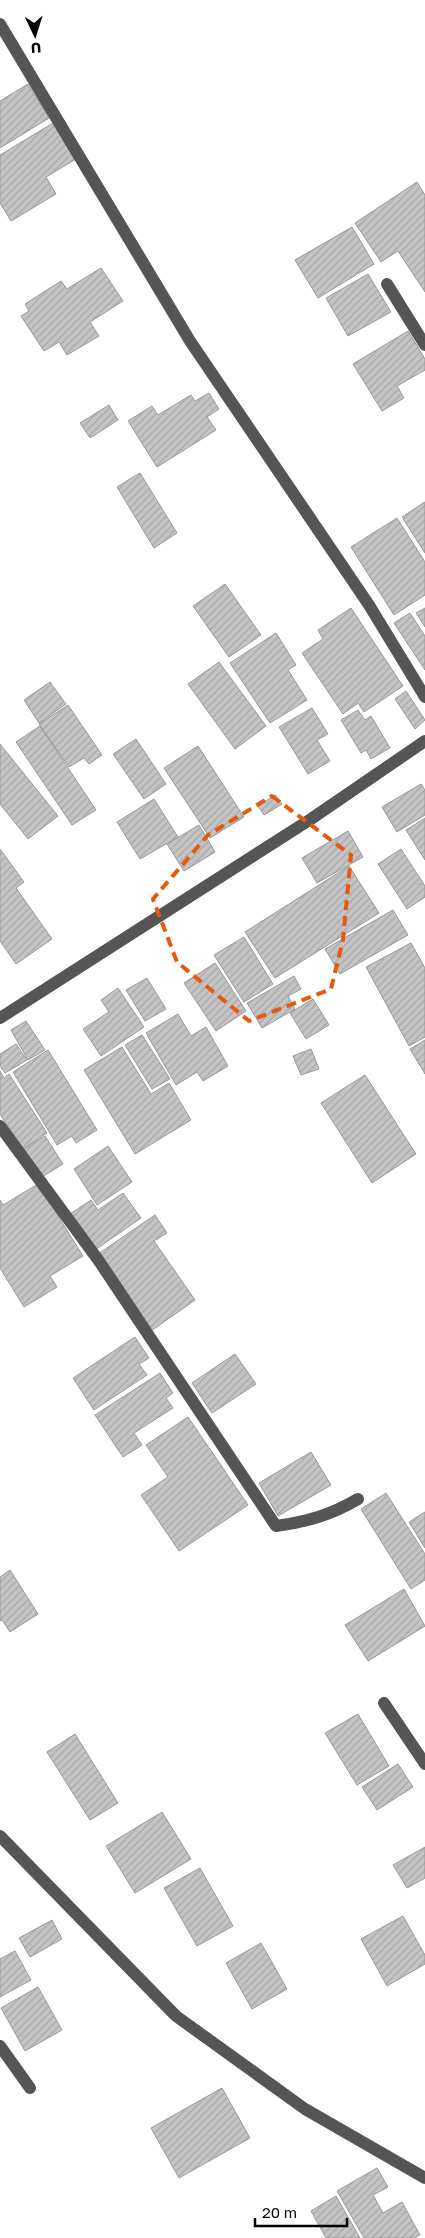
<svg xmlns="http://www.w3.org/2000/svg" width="425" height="2238" font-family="'Golos Text',sans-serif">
  <defs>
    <pattern id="building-hatch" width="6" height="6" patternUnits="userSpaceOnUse" patternTransform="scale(1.25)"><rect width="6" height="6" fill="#c4c4c4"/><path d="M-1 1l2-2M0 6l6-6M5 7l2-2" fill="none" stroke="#a7a7a7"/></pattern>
  </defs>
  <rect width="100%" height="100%" fill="#fff"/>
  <g fill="url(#building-hatch)" stroke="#999">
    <path d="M28,84L49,118L0,148V101Z"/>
    <path d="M53,123L76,159L46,177L56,194L11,221L0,203V155Z"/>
    <path d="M417,182L425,195V292L398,251L381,262L355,223Z"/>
    <path d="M352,227L374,264L318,298L295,260Z"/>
    <path d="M101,268L123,301L90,322L99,336L67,355L59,342L44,351L21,316L29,311L25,304L61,281L67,289Z"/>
    <path d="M368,274L391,312L348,336L326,298Z"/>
    <path d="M408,331L425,359V370L397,386L404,398L382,411L353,364Z"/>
    <path d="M209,393L219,409L207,417L216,430L157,467L128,421L152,406L158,415L191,395L195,401Z"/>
    <path d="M109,405L118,420L90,438L80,423Z"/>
    <path d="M140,473L177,533L154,548L117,487Z"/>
    <path d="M425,502V553L402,517Z"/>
    <path d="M397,518L425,562V595L394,615L351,547Z"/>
    <path d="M225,584L261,635L229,657L193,606Z"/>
    <path d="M351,608L403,686L364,712L358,703L343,714L302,653L323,639L318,630Z"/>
    <path d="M425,608V627L416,613Z"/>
    <path d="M410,613L425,636V670L394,623Z"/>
    <path d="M276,633L296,665L288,670L307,700L270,723L230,663Z"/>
    <path d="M219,662L266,726L235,749L188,684Z"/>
    <path d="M50,682L66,704L39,723L24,700Z"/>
    <path d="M406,691L425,720L415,729L395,699Z"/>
    <path d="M68,705L102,755L89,764L84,758L69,767L39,724Z"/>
    <path d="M312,708L328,734L317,740L330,761L308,774L279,727Z"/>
    <path d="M358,710L365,720L371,716L390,748L371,759L366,750L361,753L341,720Z"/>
    <path d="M40,726L96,810L72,825L16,742Z"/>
    <path d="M136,739L166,784L144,799L113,754Z"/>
    <path d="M0,744L58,816L28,839L0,804Z"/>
    <path d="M198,746L244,817L210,838L164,768Z"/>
    <path d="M421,784L425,790V815L397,832L382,807Z"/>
    <path d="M275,795L282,804L264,815L258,806Z"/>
    <path d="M154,799L178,837L140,859L117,822Z"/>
    <path d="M425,818V860L406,830Z"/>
    <path d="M199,825L215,852L184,871L167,844Z"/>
    <path d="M348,831L363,857L317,883L302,858Z"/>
    <path d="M0,849L24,882L16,888L52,939L16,964L0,941Z"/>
    <path d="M401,849L425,886V897L407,909L378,864Z"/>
    <path d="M349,866L379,913L275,978L245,932Z"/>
    <path d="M393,910L408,935L340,974L325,949Z"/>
    <path d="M244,937L273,984L244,1002L214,955Z"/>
    <path d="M411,943L425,968V1037L409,1046L366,967Z"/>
    <path d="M215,963L246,1011L216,1031L184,983Z"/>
    <path d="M294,976L301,989L288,996L295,1009L262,1028L247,1003Z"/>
    <path d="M147,978L166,1009L145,1021L126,990Z"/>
    <path d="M118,988L144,1027L101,1056L83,1029L109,1012L101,1000Z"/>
    <path d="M313,999L329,1025L306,1039L290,1013Z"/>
    <path d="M178,1014L191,1036L206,1027L228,1066L203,1081L197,1072L176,1085L146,1033Z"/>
    <path d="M26,1021L45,1050L28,1060L11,1030Z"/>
    <path d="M142,1035L170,1079L152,1089L125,1045Z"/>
    <path d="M425,1040V1074L410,1049Z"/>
    <path d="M16,1044L27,1060L5,1073L0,1066V1054Z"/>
    <path d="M122,1047L151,1094L169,1083L191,1120L135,1154L84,1070Z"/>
    <path d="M311,1049L319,1069L301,1075L293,1056Z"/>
    <path d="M48,1050L97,1130L76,1143L72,1136L57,1145L13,1072Z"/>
    <path d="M0,1071L4,1078L9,1074L47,1133L23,1149L0,1114Z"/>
    <path d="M365,1075L416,1154L372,1183L321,1103Z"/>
    <path d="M45,1136L63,1164L42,1177L24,1149Z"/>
    <path d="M108,1146L132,1182L97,1205L74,1169Z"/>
    <path d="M38,1184L83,1256L50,1276L57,1287L24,1307L0,1268V1200L3,1205Z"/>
    <path d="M123,1193L141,1218L95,1250L70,1214L91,1200L98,1210Z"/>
    <path d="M155,1215L167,1233L154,1241L195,1300L151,1331L98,1254Z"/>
    <path d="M135,1337L149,1358L139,1364L147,1375L94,1410L73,1378Z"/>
    <path d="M235,1354L256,1384L212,1413L192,1383Z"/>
    <path d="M160,1373L173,1393L166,1398L173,1408L134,1433L142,1445L123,1457L95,1415Z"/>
    <path d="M188,1417L248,1505L179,1551L141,1495L168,1477L146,1445Z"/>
    <path d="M311,1452L331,1485L278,1516L259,1483Z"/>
    <path d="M386,1493L425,1554V1580L411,1589L361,1509Z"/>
    <path d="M425,1512V1548L409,1522Z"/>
    <path d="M10,1570L38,1614L10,1632L2,1620L0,1621V1577Z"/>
    <path d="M404,1589L425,1626L368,1661L345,1625Z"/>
    <path d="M358,1714L389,1766L357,1785L325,1733Z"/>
    <path d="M75,1734L118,1803L90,1820L47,1752Z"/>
    <path d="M398,1764L413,1787L377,1810L362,1787Z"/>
    <path d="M162,1812L191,1859L135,1893L106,1846Z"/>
    <path d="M425,1847V1878L407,1888L393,1865Z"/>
    <path d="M200,1868L233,1926L197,1946L164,1888Z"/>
    <path d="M403,1916L425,1955V1964L387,1986L361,1939Z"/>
    <path d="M52,1920L62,1939L30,1957L19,1938Z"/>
    <path d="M261,1943L287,1989L252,2009L226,1963Z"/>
    <path d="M15,1951L31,1980L0,1997V1959Z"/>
    <path d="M38,1987L62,2030L25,2051L1,2008Z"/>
    <path d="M222,2088L250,2138L179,2178L151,2128Z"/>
    <path d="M377,2168L388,2187L373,2195L383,2213L402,2202L420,2235L414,2238H364L337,2191Z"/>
    <path d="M336,2196L360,2238H326L311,2211Z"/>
  </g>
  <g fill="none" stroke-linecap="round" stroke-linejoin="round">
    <g stroke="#555" stroke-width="12">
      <path d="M0,24L190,341L369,605L425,697"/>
      <path d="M387,284L425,345"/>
      <path d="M0,1018L311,819L425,741"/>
      <path d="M0,1126L99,1261L276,1526C306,1522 331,1515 358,1499"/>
      <path d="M384,1703L425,1764"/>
      <path d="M0,1836L176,2016L305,2109L425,2178"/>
      <path d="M0,2046L30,2088"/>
    </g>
  </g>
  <path fill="none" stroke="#e8590c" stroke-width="4" stroke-dasharray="10 6" stroke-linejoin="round" d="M272,796L351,855L343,940L331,989L249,1021L177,962L153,899L208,835Z"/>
  <g transform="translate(35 35) rotate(176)" stroke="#ffffff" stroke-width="4" paint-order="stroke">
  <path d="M0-4L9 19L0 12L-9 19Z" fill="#000000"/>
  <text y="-8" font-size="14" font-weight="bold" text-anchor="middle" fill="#000000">U</text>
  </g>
  <path d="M255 2218v8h92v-8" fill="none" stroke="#000000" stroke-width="2.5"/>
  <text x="262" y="2218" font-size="15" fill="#000000" stroke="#ffffff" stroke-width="4" paint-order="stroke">20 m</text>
</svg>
